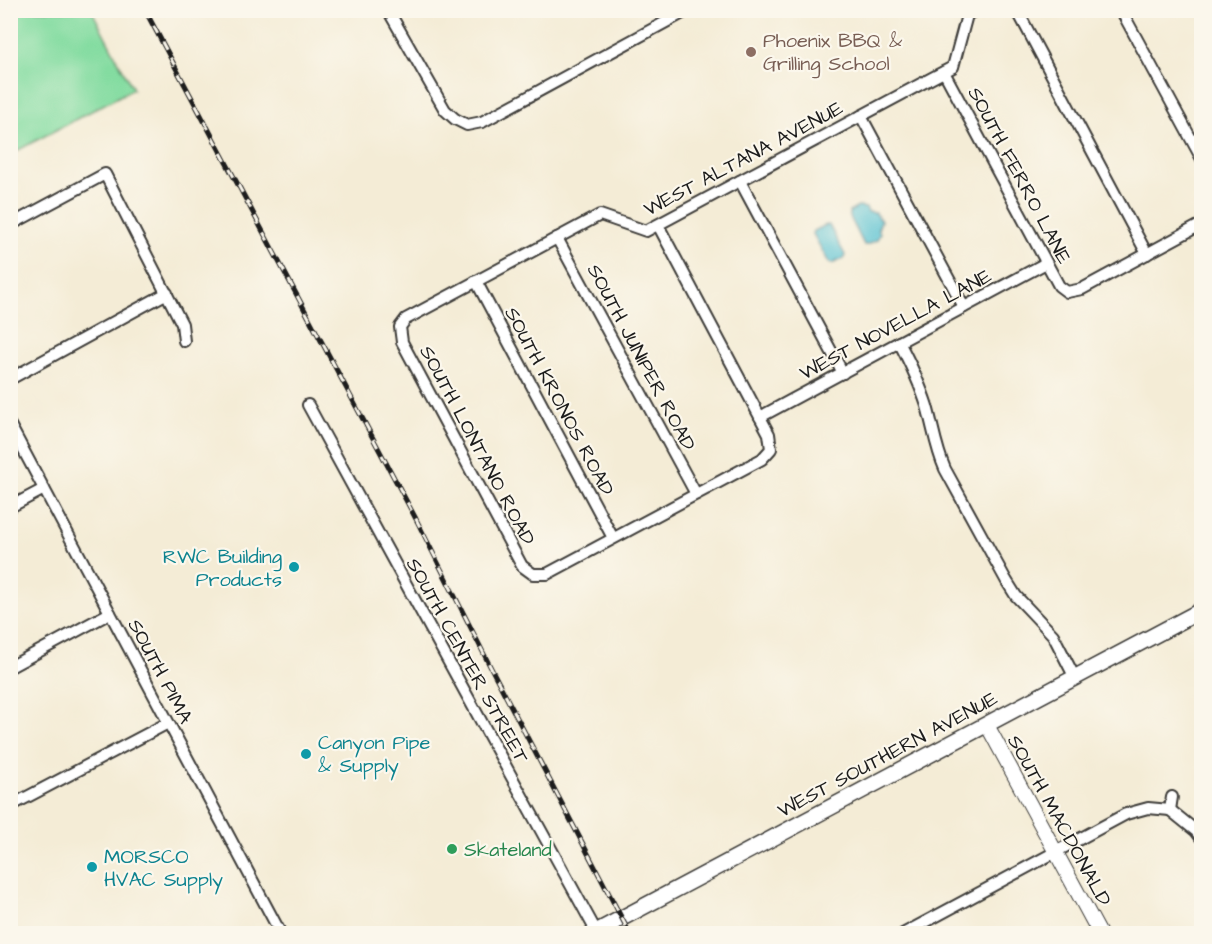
<svg xmlns="http://www.w3.org/2000/svg" width="1212" height="944" font-family="'Architects Daughter',sans-serif">
  <rect width="100%" height="100%" fill="#fbf7ec"/>
  <filter id="ink" filterUnits="userSpaceOnUse"><feTurbulence type="fractalNoise" baseFrequency=".0167" numOctaves="2"/><feDisplacementMap in="SourceGraphic" scale="12" xChannelSelector="R" yChannelSelector="G"/><feConvolveMatrix kernelMatrix="1 2 1 2 8 2 1 2 1" color-interpolation-filters="sRGB"/></filter>
  <filter id="wash" filterUnits="userSpaceOnUse"><feTurbulence type="fractalNoise" baseFrequency=".008" numOctaves="4" result="noise"/><feDisplacementMap in="SourceGraphic" scale="24" xChannelSelector="R" yChannelSelector="G"/><feGaussianBlur stdDeviation="1.35" result="paint"/><feColorMatrix in="noise" values="0 0 0 0 0 0 0 0 0 0 0 0 0 0 0 0 0 1.4 0 .05"/><feComposite in="paint" operator="in"/></filter>
  <g filter="url(#wash)">
    <rect width="100%" height="100%" fill="#f4ecd6"/>
    <path fill="#83dca0" stroke="#507c5e" stroke-width="1.5" d="M11,10L92,11L133,89L11,154Z"/>
    <g fill="#56c1d1" stroke="#396e76" stroke-width="1.5">
      <path d="M858,207L866,208L868,212L876,213L881,221L878,229L880,233L877,240L867,245H864L849,215V212Z"/>
      <path d="M826,225H829L845,255L844,258L832,264L829,263L813,234L814,231Z"/>
    </g>
  </g>
  <g filter="url(#ink)">
    <g fill="none" stroke-linecap="round" stroke-linejoin="round">
      <defs>
        <g id="minor">
          <path d="M388,10L445,110L455,119L467,125L482,122L688,10"/>
          <path d="M1017,10L1147,254"/>
          <path d="M1121,10L1202,159"/>
          <path d="M944,72L1059,286L1067,292L1082,289L1202,224"/>
          <path d="M861,116L964,307"/>
          <path d="M740,181L843,373"/>
          <path d="M10,225L105,174L182,324L184,341"/>
          <path d="M658,225L769,434L771,449L762,459L547,574H533L522,566L402,342L400,327L406,319L600,215L646,231L932,78L953,67L967,15L976,10"/>
          <path d="M557,238L696,494"/>
          <path d="M476,281L613,538"/>
          <path d="M899,342C910,363 920,384 927,406C933,427 936,449 945,469L1006,580L1016,596L1053,635L1075,678"/>
          <path d="M10,379L167,293"/>
          <path d="M308,405L596,931"/>
          <path d="M760,417L1046,263"/>
          <path d="M10,425L281,934"/>
          <path d="M10,507L44,489"/>
          <path d="M10,667L110,613"/>
          <path d="M10,806L168,723"/>
          <path d="M1170,810L1196,831L1202,839"/>
          <path d="M1170,810L1172,797"/>
          <path d="M903,934L1126,814L1148,808L1170,810"/>
        </g>
        <path id="tertiary" d="M987,725L1100,934"/>
        <path id="secondary" d="M592,934L1202,610"/>
      </defs>
      <use href="#minor" stroke="#3c3b38" stroke-width="14"/>
      <use href="#tertiary" stroke="#3c3b38" stroke-width="16"/>
      <use href="#secondary" stroke="#3c3b38" stroke-width="18"/>
      <use href="#minor" stroke="#fff" stroke-width="10"/>
      <use href="#tertiary" stroke="#fff" stroke-width="14"/>
      <use href="#secondary" stroke="#fff" stroke-width="15"/>
      <defs>
        <path id="rail" d="M145,10L416,519L490,666L630,934"/>
      </defs>
      <use href="#rail" stroke="#1c1c1c" stroke-width="5"/>
      <use href="#rail" stroke="#fbf7ec" stroke-width="3" stroke-dasharray="9" stroke-linecap="butt"/>
    </g>
  </g>
  <circle fill="#8d6e63" stroke="#fbf7ec" stroke-width="2" cx="751" cy="52" r="6"/>
  <g fill="#0f9aa8" stroke="#fbf7ec" stroke-width="2">
    <circle cx="294" cy="567" r="6"/>
    <circle cx="306" cy="754" r="6"/>
    <circle cx="92" cy="867" r="6"/>
  </g>
  <circle fill="#2e9e5b" stroke="#fbf7ec" stroke-width="2" cx="452" cy="849" r="6"/>
  <g text-anchor="middle" stroke-width="4.5" stroke-linejoin="round" paint-order="stroke">
    <g font-size="20" fill="#785e54" stroke="#fbf7ec" text-anchor="start">
      <text x="763" y="47">Phoenix BBQ &amp;<tspan x="763" dy="23">Grilling School</tspan></text>
    </g>
    <g font-size="20" fill="#1c1c1c" stroke="#fbf7ec">
      <text transform="translate(743 158) rotate(-28)" y="7">WEST ALTANA AVENUE</text>
      <text transform="translate(1020 175) rotate(62)" y="7">SOUTH FERRO LANE</text>
      <text transform="translate(895 324) rotate(-28)" y="7">WEST NOVELLA LANE</text>
      <text transform="translate(642 357) rotate(62)" y="7">SOUTH JUNIPER ROAD</text>
      <text transform="translate(560 401) rotate(62)" y="7">SOUTH KRONOS ROAD</text>
      <text transform="translate(478 445) rotate(62)" y="7">SOUTH LONTANO ROAD</text>
      <text transform="translate(468 660) rotate(61)" y="7">SOUTH CENTER STREET</text>
      <text transform="translate(161 671) rotate(62)" y="7">SOUTH PIMA</text>
      <text transform="translate(887 754) rotate(-28)" y="7">WEST SOUTHERN AVENUE</text>
      <text transform="translate(1060 820) rotate(61)" y="7">SOUTH MACDONALD</text>
    </g>
    <g font-size="20" fill="#0d838f" stroke="#fbf7ec" text-anchor="start">
      <text x="282" y="563" text-anchor="end">RWC Building<tspan x="282" dy="23">Products</tspan></text>
      <text x="318" y="749">Canyon Pipe<tspan x="318" dy="23">&amp; Supply</tspan></text>
      <text x="104" y="863">MORSCO<tspan x="104" dy="23">HVAC Supply</tspan></text>
    </g>
    <g font-size="20" fill="#27864d" stroke="#fbf7ec" text-anchor="start">
      <text x="464" y="856">Skateland</text>
    </g>
  </g>
  <rect width="1212" height="944" fill="none" stroke="#fbf7ec" stroke-width="36"/>
</svg>
